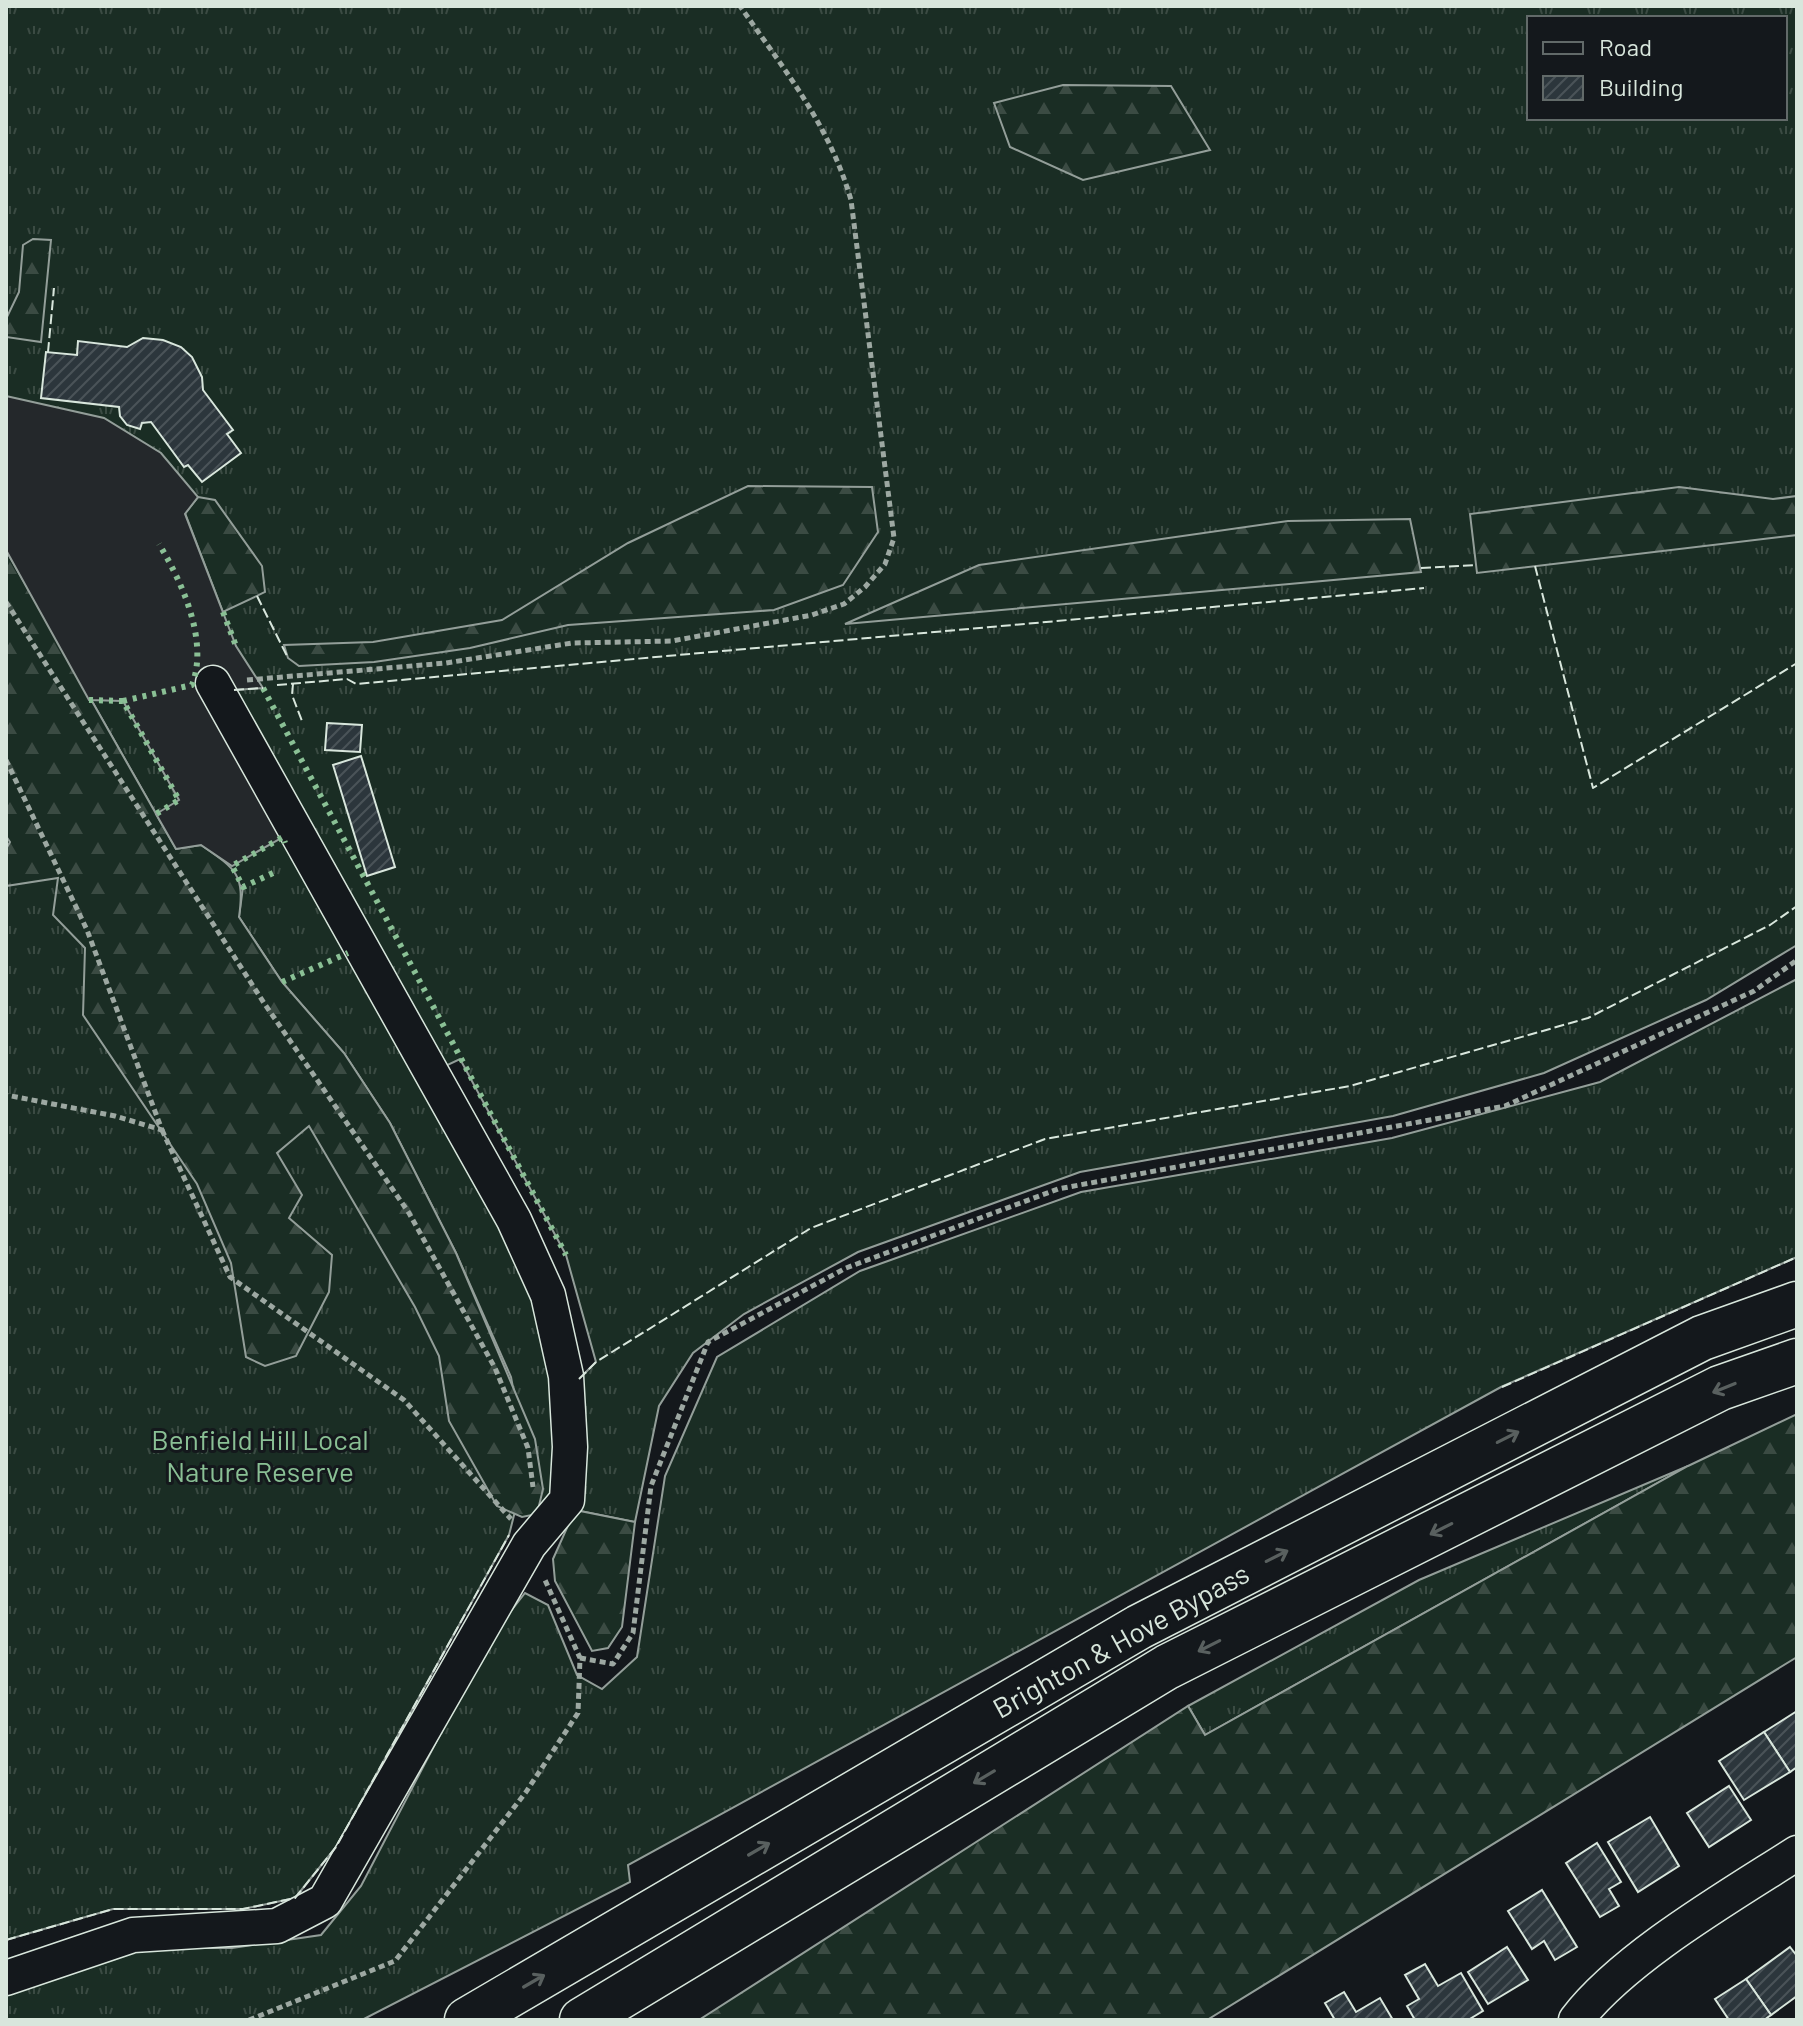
<svg xmlns="http://www.w3.org/2000/svg" width="1803" height="2026" font-family="Barlow,sans-serif">
  <defs>
    <pattern id="grass-tufts" width="24" height="20" patternUnits="userSpaceOnUse" patternTransform="scale(2)"><rect width="24" height="20" fill="#1a2d24"/><path d="M3 7l-1-3M5 7V3M7 7l1-3M15 17l-1-3M17 17v-4M19 17l1-3" fill="none" stroke="#3b4b43"/></pattern>
    <pattern id="forest-firs" width="22" height="20" patternUnits="userSpaceOnUse" patternTransform="scale(2)"><rect width="22" height="20" fill="#1a2d24"/><path d="M5 1l3.5 6h-7zM16 11l3.5 6h-7z" fill="#3b4b43"/></pattern>
    <pattern id="building-hatch" width="6" height="6" patternUnits="userSpaceOnUse" patternTransform="scale(2)"><rect width="6" height="6" fill="#2c363c"/><path d="M-1 1l2-2M0 6l6-6M5 7l2-2" fill="none" stroke="#4a5358"/></pattern>
  </defs>
  <rect width="100%" height="100%" fill="#14181c"/>
  <g fill="url(#grass-tufts)" stroke="#939e99" stroke-width="2" fill-rule="evenodd">
    <path d="M6,6H1797V945L1706,1000L1544,1073L1393,1116L1080,1172L858,1252L744,1314L693,1353L659,1406L635,1522L575,1510L578,1380L596,1362L566,1255L460,1059L424,1076L510,1237L542,1323L560,1449L554,1493L537,1514L511,1377L456,1253L390,1123L344,1053L282,982L239,917L243,887L176,849L6,550ZM1529,18H1785V118H1529Z"/>
    <path d="M6,609L525,1472L509,1535L336,1847L295,1898L243,1909H113L6,1940Z"/>
    <path d="M1797,979V1257L1501,1387L628,1865L630,1882L362,2020H6V1993L144,1948H232L321,1935L361,1886L492,1635L525,1593L548,1605L577,1675L602,1689L637,1657L665,1476L717,1357L860,1271L1081,1192L1392,1138L1600,1082Z"/>
    <path d="M1688,1466L1205,1735L1188,1706L1419,1580Z"/>
  </g>
  <g fill="url(#forest-firs)" stroke="#939e99" stroke-width="2">
    <path d="M1063,85L1171,86L1210,150L1083,180L1010,147L994,103Z"/>
    <path d="M33,239L51,240L41,342L6,337V319L19,292L23,245Z"/>
    <path d="M748,486L872,487L878,532L843,585L774,610L568,625L470,648L374,662L299,666L288,658L284,645L373,642L502,620L628,543Z"/>
    <path d="M1679,487L1773,499L1797,496V535L1477,573L1470,514Z"/>
    <path d="M198,497L215,500L262,566L265,592L223,612L185,513Z"/>
    <path d="M1410,519L1421,572L845,624L979,565L1288,521Z"/>
    <path d="M6,550L176,849L201,845C236,869 245,874 239,917L282,982L344,1053L390,1123L456,1253L535,1439L543,1489L537,1514L522,1517L497,1506L449,1421L439,1356L415,1307L309,1126L277,1153L302,1195L289,1218L332,1255L329,1292L296,1356L265,1366L246,1357L231,1263L197,1184L83,1015L85,948L53,915L58,878L6,886V849L10,842L6,836Z"/>
    <path d="M1797,1414V1657L1207,2020H699L1188,1706L1205,1735L1688,1466Z"/>
    <path d="M575,1510L635,1522L622,1627L608,1648L592,1651L555,1581L553,1559Z"/>
  </g>
  <path fill="#24282b" stroke="#939e99" stroke-width="2" d="M6,396L104,418L161,453L198,497L185,514L236,646L263,688L235,690L283,837L232,866L201,845L176,849L156,814L179,800L123,701L89,700L6,550Z"/>
  <g fill="url(#building-hatch)" stroke="#d8e6dc" stroke-width="2">
    <path d="M143,338L163,340L181,347L192,357L202,377L203,390L233,430L227,434L241,453L202,482L188,465L184,467L151,422L142,423L140,429L127,425L120,416L119,407L41,398L46,352L77,355L78,341L127,347Z"/>
    <path d="M327,723L362,725L360,752L325,750Z"/>
    <path d="M361,756L395,867L367,876L333,765Z"/>
    <path d="M1797,1711V1767L1790,1772L1764,1732Z"/>
    <path d="M1764,1732L1790,1772L1744,1800L1719,1761Z"/>
    <path d="M1729,1786L1751,1820L1709,1847L1687,1813Z"/>
    <path d="M1650,1817L1679,1866L1638,1892L1608,1842Z"/>
    <path d="M1597,1843L1621,1882L1609,1889L1619,1906L1600,1917L1566,1863Z"/>
    <path d="M1542,1890L1577,1947L1555,1960L1544,1941L1532,1949L1508,1911Z"/>
    <path d="M1507,1947L1528,1980L1488,2004L1468,1972Z"/>
    <path d="M1790,1947L1797,1956V1996L1771,2015L1746,1979Z"/>
    <path d="M1425,1964L1438,1986L1461,1973L1483,2011L1468,2020H1415L1407,2006L1419,1999L1405,1975Z"/>
    <path d="M1746,1979L1771,2015L1764,2020H1729L1715,1999Z"/>
    <path d="M1344,1992L1356,2012L1380,1998L1393,2020H1335L1325,2003Z"/>
  </g>
  <g fill="none" stroke-linecap="round" stroke-linejoin="round">
    <defs>
      <g id="minor">
        <path d="M6,1978L133,1935L277,1926L325,1901L529,1545L567,1500L570,1447L566,1376L548,1295L514,1220L213,683"/>
        <path d="M1576,2020C1623,1958 1730,1896 1797,1853"/>
      </g>
      <g id="highway">
        <path d="M467,2020L1139,1627L1702,1338L1797,1304"/>
        <path d="M582,2020L1167,1667L1720,1388L1797,1361"/>
      </g>
    </defs>
    <use href="#minor" stroke="#d8e6dc" stroke-width="37"/>
    <use href="#highway" stroke="#d8e6dc" stroke-width="47"/>
    <g stroke="#9da8a2" stroke-width="5" stroke-dasharray="6 4" stroke-linecap="butt">
      <path d="M6,602L264,1003L409,1213L495,1368L528,1448L533,1487"/>
      <path d="M247,680L446,663L572,643L672,641L812,615L844,604L865,587L885,564L894,538L851,200C829,124 785,71 740,6"/>
      <path d="M6,760L87,930L162,1130L115,1116L6,1095"/>
      <path d="M162,1130L230,1277L404,1400L511,1519"/>
      <path d="M580,1658L613,1664L633,1633L651,1486L708,1342L846,1268L1058,1189L1505,1106L1754,991L1797,960"/>
      <path d="M249,2020L395,1961L526,1792L578,1713L580,1658L545,1580"/>
    </g>
    <use href="#minor" stroke="#14181c" stroke-width="34"/>
    <use href="#highway" stroke="#14181c" stroke-width="44"/>
    <g stroke="#8ac095" stroke-width="6" stroke-dasharray="4 6" stroke-linecap="butt">
      <path d="M223,612L236,646"/>
      <path d="M263,688L566,1255"/>
      <path d="M89,700L123,701L179,800L156,814"/>
      <path d="M123,701L192,685C209,641 182,582 159,544"/>
      <path d="M273,873L243,887L232,866L283,837L285,843"/>
      <path d="M282,982L348,953"/>
    </g>
    <g stroke="#d8e6dc" stroke-width="2" stroke-dasharray="10 4" stroke-linecap="butt">
      <path d="M48,352L54,288"/>
      <path d="M1535,566L1593,788L1797,663"/>
      <path d="M1421,568L1476,565"/>
      <path d="M257,596L288,658"/>
      <path d="M293,684L292,695L302,721"/>
      <path d="M277,685L347,679L356,684L1424,588"/>
      <path d="M234,690L263,688"/>
      <path d="M579,1379L596,1362L811,1228L1045,1139L1350,1086L1588,1018L1770,925L1797,906"/>
      <path d="M1502,1387L1797,1257"/>
      <path d="M6,1940L113,1909H243L295,1898L336,1847L509,1535"/>
    </g>
  </g>
  <defs><path id="oneway-shaft" d="M-6 0H5M1.5-3L5.5 0L1.5 3" fill="none" stroke-width="1.6" stroke-linecap="round" stroke-linejoin="round" transform="scale(2)"/></defs>
  <g stroke="#59605f">
    <use href="#oneway-shaft" transform="translate(1724 1388) rotate(158)"/>
    <use href="#oneway-shaft" transform="translate(1508 1437) rotate(-27)"/>
    <use href="#oneway-shaft" transform="translate(1441 1529) rotate(153)"/>
    <use href="#oneway-shaft" transform="translate(1277 1556) rotate(-27)"/>
    <use href="#oneway-shaft" transform="translate(1209 1646) rotate(153)"/>
    <use href="#oneway-shaft" transform="translate(984 1777) rotate(149)"/>
    <use href="#oneway-shaft" transform="translate(759 1849) rotate(-30)"/>
    <use href="#oneway-shaft" transform="translate(534 1981) rotate(-30)"/>
  </g>
  <g text-anchor="middle" stroke-width="6" stroke-linejoin="round" paint-order="stroke">
    <g font-size="28" fill="#8ac095" stroke="#14181c">
      <text x="260" y="1450">Benfield Hill Local<tspan x="260" dy="32">Nature Reserve</tspan></text>
    </g>
    <g font-size="28" fill="#d8e6dc" stroke="#14181c">
      <text transform="translate(1121 1641) rotate(-29)" y="10">Brighton &amp; Hove Bypass</text>
    </g>
  </g>
  <rect width="1803" height="2026" fill="none" stroke="#d8e6dc" stroke-width="16"/>
  <rect x="1527" y="16" width="260" height="104" fill="#14181c" stroke="#626a69" stroke-width="2"/>
  <rect x="1543" y="42" width="40" height="12" fill="#14181c" stroke="#626a69" stroke-width="2"/>
  <text x="1599" y="56" font-size="24" fill="#d8e6dc">Road</text>
  <rect x="1543" y="76" width="40" height="24" fill="url(#building-hatch)" stroke="#626a69" stroke-width="2"/>
  <text x="1599" y="96" font-size="24" fill="#d8e6dc">Building</text>
</svg>
